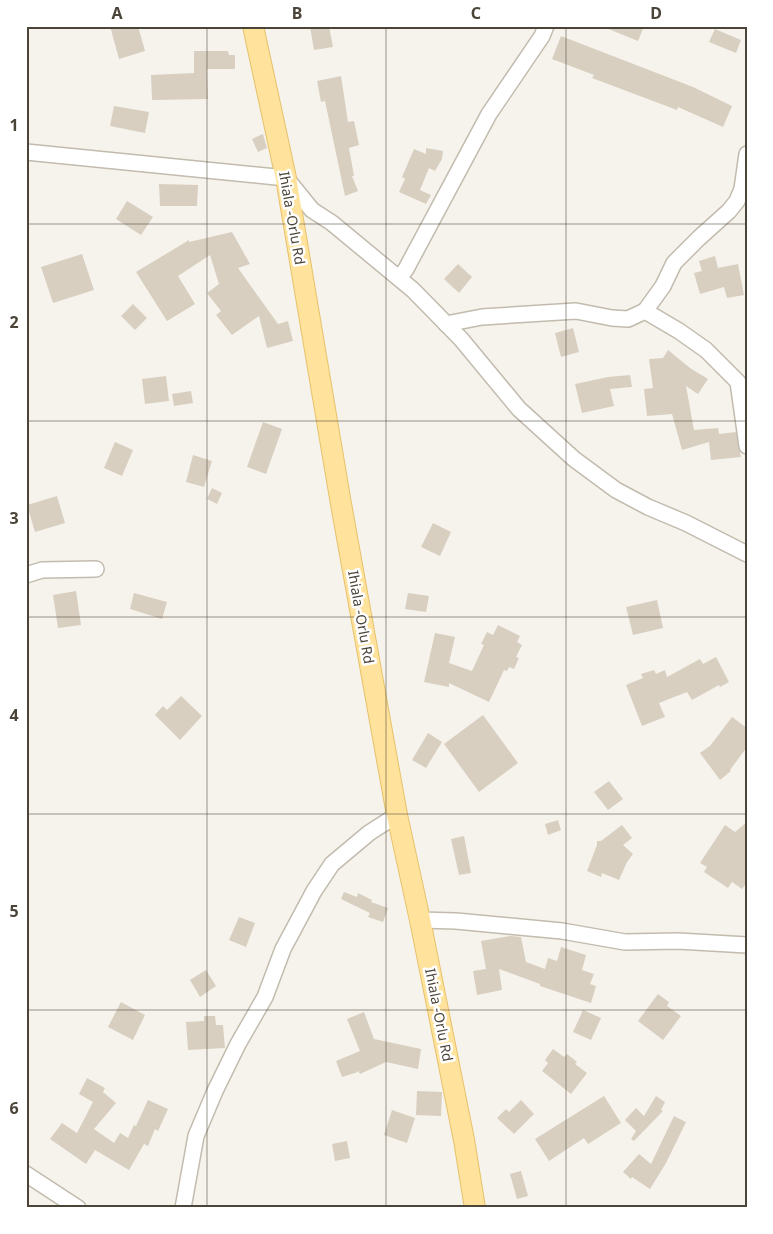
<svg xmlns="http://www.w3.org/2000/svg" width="773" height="1234" font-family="'Noto Sans',sans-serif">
  <rect width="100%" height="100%" fill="#f6f3ec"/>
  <g fill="#d8cfc1">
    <path d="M110,26H138L145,51L119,59Z"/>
    <path d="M317,26H329L333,47L314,50L310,27Z"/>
    <path d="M601,26H644L638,41Z"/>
    <path d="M715,29L741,40L736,53L709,42Z"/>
    <path d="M561,36L693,87L732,106L723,127L678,107L677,110L592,78L594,75L552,59Z"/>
    <path d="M194,51H228L229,55H235V69H207L208,99L152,100L151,75L194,73Z"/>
    <path d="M341,76L348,122L354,121L359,145L349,148L354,176H352L358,191L345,196L325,101L321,102L317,81Z"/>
    <path d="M114,106L149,112L145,133L110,126Z"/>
    <path d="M263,134L267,148L258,152L252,139Z"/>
    <path d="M426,148L443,151L442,159L435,171L429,168L420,190L431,195L426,204L399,192L405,179L402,177L414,149L426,154Z"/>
    <path d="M159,184L198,185L197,206H160Z"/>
    <path d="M127,201L153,217L141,235L116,219Z"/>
    <path d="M232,232L250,264L238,268L278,324L288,321L293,341L267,348L259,316L232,335L216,315L221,311L207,293L219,284L210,255L178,276L195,304L167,321L136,272L189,240V242Z"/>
    <path d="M82,254L94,290L53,303L41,267Z"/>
    <path d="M715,256L718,268L738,264L744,295L727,298L724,287L700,294L694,273L702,271L699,261Z"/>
    <path d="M458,264L472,277L459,293L444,279Z"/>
    <path d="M133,304L147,318L135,330L121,316Z"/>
    <path d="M573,328L579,352L561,357L555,333Z"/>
    <path d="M668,350L690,368L708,379L698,394L686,386L694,430L718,428L719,434L736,432L741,457L711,460L709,442L682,450L672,414L647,416L644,389L653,388L649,359L663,358Z"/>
    <path d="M630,375L632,387L610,389L614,406L582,413L575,384L608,377Z"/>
    <path d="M166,376L169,401L145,404L142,379Z"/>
    <path d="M191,391L193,403L174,406L172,394Z"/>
    <path d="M263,422L282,429L266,474L247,467Z"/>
    <path d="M115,442L133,450L122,476L104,468Z"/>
    <path d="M193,455L212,461L204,487L186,482Z"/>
    <path d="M212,488L222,493L217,504L207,499Z"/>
    <path d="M57,496L65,523L35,532L27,505Z"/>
    <path d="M433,523L451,532L440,556L421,547Z"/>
    <path d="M76,591L81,625L58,628L53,595Z"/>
    <path d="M134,593L167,602L162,619L130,609Z"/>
    <path d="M408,593L429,596L426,612L405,609Z"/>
    <path d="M657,600L663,628L633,635L626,607Z"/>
    <path d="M498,625L520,636L517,642L522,645L516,657L519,658L514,669L509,667L507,671L504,670L489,702L449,683V687L424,682L435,633L455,637L449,663L472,671L484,645L481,644L487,632L493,635Z"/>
    <path d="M716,657L729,682L720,687L719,685L692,700L687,692L659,703L665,717L642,726L626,685L643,678L641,674L654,670L656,674L665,670L667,677L700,659L703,664Z"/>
    <path d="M181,696L202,716L180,740L155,715L163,706L167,710Z"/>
    <path d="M483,715L518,763L479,792L444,744Z"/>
    <path d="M732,717L747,728V747L730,770L731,771L720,780L700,753L710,746Z"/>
    <path d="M428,733L442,742L426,768L412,760Z"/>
    <path d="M609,781L623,799L608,810L594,792Z"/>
    <path d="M558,820L561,830L548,835L545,824Z"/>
    <path d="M747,822V882L742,889L732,882L728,888L704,872L707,867L700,863L725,825L735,832Z"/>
    <path d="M622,825L632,838L623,845L633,854L627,862L619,880L602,873L601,877L587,871L597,845V841H601Z"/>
    <path d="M464,836L471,873L459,875L451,839Z"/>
    <path d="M344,892L357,897L358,893L372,900L371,902L388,908L383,922L368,917L370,913L341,899Z"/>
    <path d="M239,917L255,923L246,947L229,940Z"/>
    <path d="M510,936L521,937L526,962L545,969L548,958L557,961L561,947L586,955L582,970L594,974L590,984L596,986L591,1003L540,986V984L499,969L502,990L477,995L473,971L486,969L481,941Z"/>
    <path d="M206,970L216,986L200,997L190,980Z"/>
    <path d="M658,994L669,1002L667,1006L681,1016L663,1040L638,1021Z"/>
    <path d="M121,1002L145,1015L133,1040L108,1027Z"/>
    <path d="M583,1010L601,1018L591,1040L573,1032Z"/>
    <path d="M364,1012L374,1039L421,1049L418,1069L386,1062L360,1074L358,1070V1072L342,1077L336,1061L360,1051L347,1019Z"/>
    <path d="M204,1016H215L216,1025H223L225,1048L188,1050L186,1022L204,1021Z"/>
    <path d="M553,1049L564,1057L567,1054L577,1062L575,1064L587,1073L571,1094L542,1071L548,1063L545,1060Z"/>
    <path d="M87,1078L105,1088L103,1092L116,1103L94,1129L114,1143L120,1133L128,1138L134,1125L136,1126L148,1100L168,1109L158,1131L155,1129L148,1146L144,1144L129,1170L95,1150L86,1164L50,1139L62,1123L77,1133L93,1102L79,1094Z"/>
    <path d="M417,1091L442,1092L441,1116L416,1115Z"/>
    <path d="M604,1096L621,1123L588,1144L584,1138L549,1161L535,1139Z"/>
    <path d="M656,1096L665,1102L661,1110L663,1111L634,1141L631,1139L636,1131L625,1120L636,1108L644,1116Z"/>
    <path d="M521,1100L534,1114L514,1134L497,1118L506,1109L509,1112Z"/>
    <path d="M392,1110L415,1118L407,1143L384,1135Z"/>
    <path d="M674,1116L686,1122L666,1163L650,1189L632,1177L631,1179L623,1172L639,1154L651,1164Z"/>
    <path d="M347,1141L350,1158L335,1161L332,1144Z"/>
    <path d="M521,1171L528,1196L517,1199L510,1174Z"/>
  </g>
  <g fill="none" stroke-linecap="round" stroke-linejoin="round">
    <defs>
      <g id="minor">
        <path d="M26,152L286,178L312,210L332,223L413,290L461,339L519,409L574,459L616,490L648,507L686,523L747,554"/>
        <path d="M399,278L406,269L489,114L542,36L546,26"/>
        <path d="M645,311L679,331L706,350L738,382L747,446"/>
        <path d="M446,324L482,317L576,311L612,318L628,319L645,311L663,286L674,263L699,238L729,211L737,201L742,189L747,154"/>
        <path d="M26,575L42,570L96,569"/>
        <path d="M420,920L456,921L562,931L625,942L678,941L747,945"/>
        <path d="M26,1174L78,1208"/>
        <path d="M183,1208L196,1136L215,1091L238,1044L265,997L283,949L314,891L332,864L369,833L397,815"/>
      </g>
      <path id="major" d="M253,26L286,178L341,504L397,815L420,920L464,1140L475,1208"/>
    </defs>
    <use href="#minor" stroke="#c2bbae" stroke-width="18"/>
    <use href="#major" stroke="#e6c16a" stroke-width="22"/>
    <use href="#minor" stroke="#fff" stroke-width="15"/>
    <use href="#major" stroke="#ffe39c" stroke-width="20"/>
  </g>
  <path fill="none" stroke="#4b4439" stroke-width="1" stroke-opacity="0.55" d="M207,26V1208M386,26V1208M566,26V1208M26,224H747M26,421H747M26,617H747M26,814H747M26,1010H747"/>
  <g text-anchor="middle" stroke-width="5" stroke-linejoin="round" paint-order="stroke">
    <g font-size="14" fill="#4b4439" stroke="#fff">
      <text transform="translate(292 218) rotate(80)" y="5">Ihiala -Orlu Rd</text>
      <text transform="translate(361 617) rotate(80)" y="5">Ihiala -Orlu Rd</text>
      <text transform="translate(439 1015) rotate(79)" y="5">Ihiala -Orlu Rd</text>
    </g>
  </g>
  <rect width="773" height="1234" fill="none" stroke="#ffffff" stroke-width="55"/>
  <rect x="28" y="28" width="718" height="1178" fill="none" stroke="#4b4439" stroke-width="2"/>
  <g font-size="16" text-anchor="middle" font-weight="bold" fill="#4b4439">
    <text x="117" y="19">A</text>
    <text x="297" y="19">B</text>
    <text x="476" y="19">C</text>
    <text x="656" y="19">D</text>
    <text x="14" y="131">1</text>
    <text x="14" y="328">2</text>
    <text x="14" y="524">3</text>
    <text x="14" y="721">4</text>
    <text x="14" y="917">5</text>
    <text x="14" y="1114">6</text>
  </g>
</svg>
